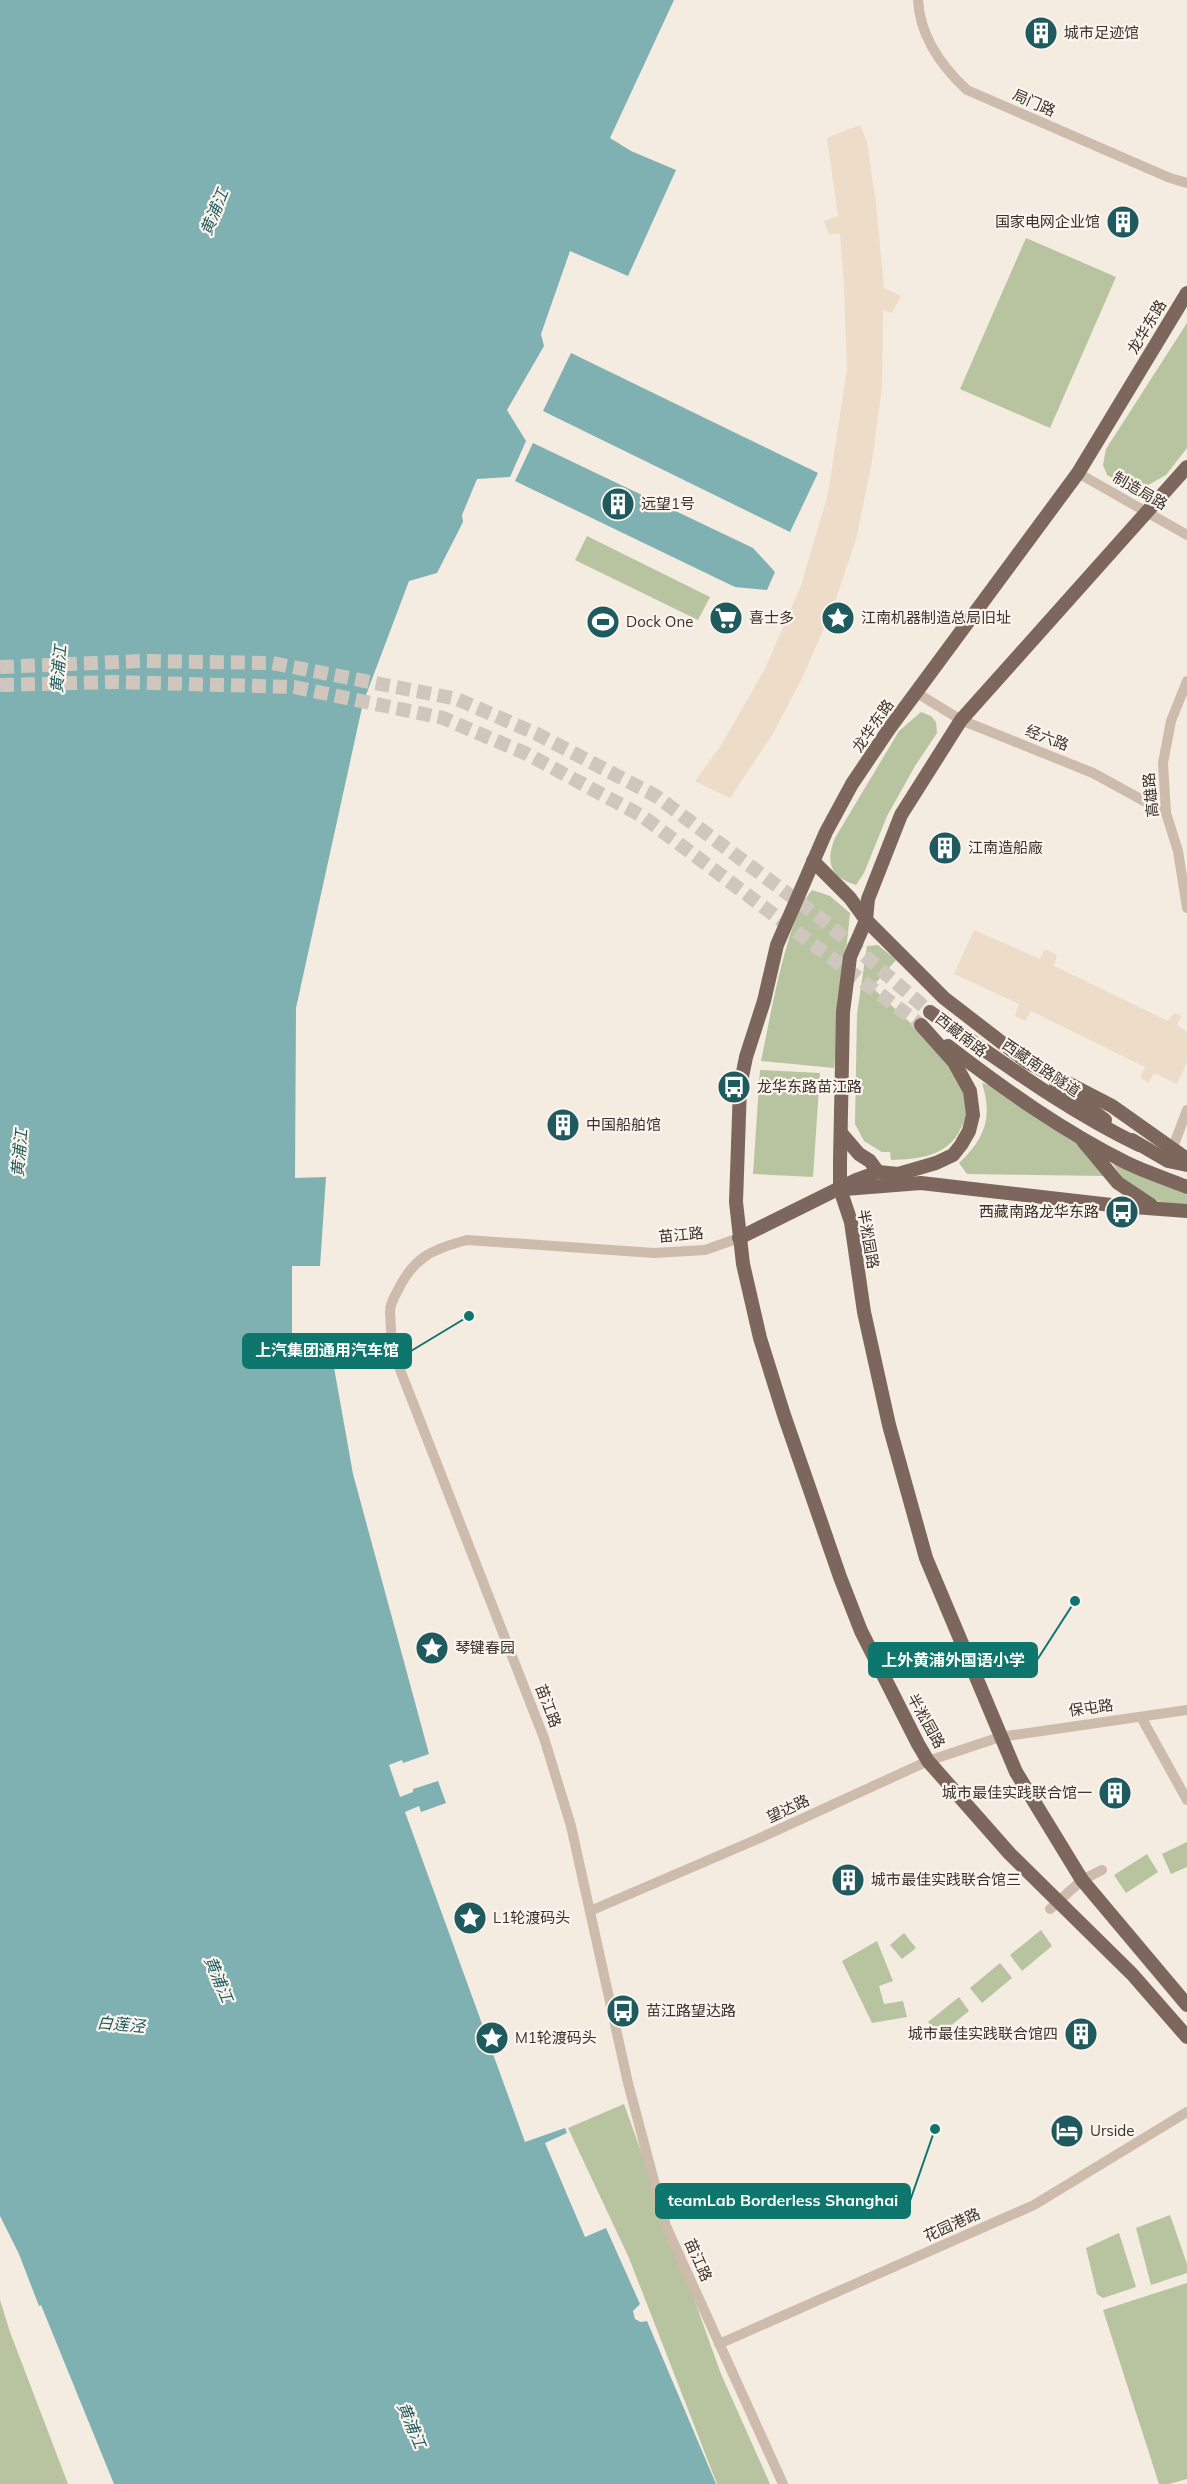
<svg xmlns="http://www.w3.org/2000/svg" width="1187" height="2484" font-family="Mulish,'Noto Sans SC',sans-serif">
  <rect width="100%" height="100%" fill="#f4ebe1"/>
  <g fill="#b8c4a0">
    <path d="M1026,238L1116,277L1050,428L960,389Z"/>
    <path d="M1187,323V448L1166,475L1143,488H1130L1107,475L1103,465L1106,449Z"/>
    <path d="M587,536L710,597L698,620L575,560Z"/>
    <path d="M921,712L931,716L936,722L937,733L915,766L887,816L864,873L856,885C830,877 825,862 835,838L899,731Z"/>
    <path d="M812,890L830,896L850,913L834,1068L761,1061C770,1020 786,919 812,890Z"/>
    <path d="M878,945L896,960L872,987C901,1016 956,1058 967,1097C970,1107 966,1119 961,1128C948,1157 918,1159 891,1160L890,1152H882L864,1141L855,1124L857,1014L867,946Z"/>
    <path d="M760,1070L820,1073L813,1177L753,1174Z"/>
    <path d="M982,1083L993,1086L1081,1144L1106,1176L967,1174L959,1163C985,1139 993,1117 982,1083Z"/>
    <path d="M1112,1162L1120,1163L1187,1195V1205C1147,1202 1134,1197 1112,1162Z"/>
    <path d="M1187,1842V1867L1171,1874L1162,1854Z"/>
    <path d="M1147,1854L1158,1872L1126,1893L1114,1875Z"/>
    <path d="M1041,1930L1052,1946L1022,1971L1010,1955Z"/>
    <path d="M904,1933L916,1948L902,1959L890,1945Z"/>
    <path d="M877,1941L893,1981L879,1986L884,2004L903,2001L907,2017L872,2023L842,1961Z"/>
    <path d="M1000,1963L1012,1978L982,2003L970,1988Z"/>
    <path d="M959,1997L969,2011L939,2035L928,2022Z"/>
    <path d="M624,2104L721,2374L770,2484H717L629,2258L568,2128Z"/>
    <path d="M1170,2215L1187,2264V2273L1151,2285L1136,2228Z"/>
    <path d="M1119,2233L1136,2287L1103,2298L1097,2294L1086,2248Z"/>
    <path d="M1187,2283V2479L1169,2484H1159L1103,2310Z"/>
    <path d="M0,2300L10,2332L68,2484H0Z"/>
  </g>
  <g fill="#ecdcc8">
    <path d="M860,125L867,142L876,204L884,288L901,296L892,313L883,310L882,387L872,461L856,539L831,613L802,678L772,735L730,798L695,781L720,747L765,669L801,586L828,494L847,370L844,284L840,234H829L824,221L838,216L827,138Z"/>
    <path d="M974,930L1040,959L1045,949L1057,955L1054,966L1168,1021L1174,1013L1181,1016L1177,1025L1187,1032V1062L1177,1084L1154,1073L1148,1083L1140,1077L1145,1067L1031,1011L1025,1021L1015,1016L1019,1004L954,974Z"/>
  </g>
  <g fill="#7fb0b2">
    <path d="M0,0H674L610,138L631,151L676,170L628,276L570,251L541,334L544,346L507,410L526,441L510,477L477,479L462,515L463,522L437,573L409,581L363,703L296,1008L295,1178L326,1177L320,1266H292V1344L330,1345L353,1474L429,1754L403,1763L402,1760L389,1765L400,1797L413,1792V1789L438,1781L446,1803L421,1812L419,1806L405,1812L525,2142L565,2128L567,2133L545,2143L585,2237L606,2228L640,2304L633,2311L635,2319L641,2322L647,2321L716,2484H114L41,2305L39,2306L19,2254L0,2216Z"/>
    <path d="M571,353L818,473L790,532L543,411Z"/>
    <path d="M533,443L753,548L775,572L767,590L735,587L515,481Z"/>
  </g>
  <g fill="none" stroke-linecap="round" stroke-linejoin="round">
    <g stroke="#cfc6bd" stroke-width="14" stroke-dasharray="14 7" stroke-linecap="butt">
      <path d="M0,667L142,661L272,663L457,699L537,734L656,796L823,920L930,1012"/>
      <path d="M0,685L116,682L294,687L443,718L527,754L642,816L921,1025"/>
    </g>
    <g stroke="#cdbbac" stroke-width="10">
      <path d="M918,0C920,37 941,66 967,90L1170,178L1187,183"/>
      <path d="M1078,473L1187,535"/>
      <path d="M1187,681L1171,721L1163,763L1166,813L1178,851L1187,908"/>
      <path d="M917,693L961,720L1093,773L1166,813"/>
      <path d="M1170,1155L1187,1110"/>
      <path d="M739,1238L705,1250L654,1253L467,1240C433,1249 414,1257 398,1290C394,1297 390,1304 390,1312L392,1349L544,1738L571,1826L628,2083L666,2226L783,2484"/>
      <path d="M1141,1717L1187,1800"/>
      <path d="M1050,1909L1082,1880L1102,1870"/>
      <path d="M590,1911L760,1838L928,1761L1000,1737L1187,1710"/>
      <path d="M719,2344L1034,2205L1187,2112"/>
    </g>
    <g stroke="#7d675c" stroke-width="14">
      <path d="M1187,293L1078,473L889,729L852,784L826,832L777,945L764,1001L746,1057L740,1087L736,1202L743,1264L760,1338L784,1415L840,1577L861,1631L918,1744L928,1761L1010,1854L1132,1974L1187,2037"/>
      <path d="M1187,467L961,720L901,815L868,899L866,920L850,957L843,1012L840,1162V1189L851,1222L864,1312L889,1425L926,1558L1016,1772L1082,1880L1187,2005"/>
      <path d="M813,861L850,898L866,920L944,998L1027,1062L1112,1106L1187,1159"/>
      <path d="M930,1012C998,1059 1064,1109 1139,1145"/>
      <path d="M948,1046C1005,1090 1063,1131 1127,1163C1146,1172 1167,1179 1187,1187"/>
      <path d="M1056,1083L1105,1120"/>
      <path d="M841,1133L859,1154L870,1161L878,1172"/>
      <path d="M1132,1140L1168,1161L1187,1165"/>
      <path d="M1083,1141L1118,1183L1151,1205"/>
      <path d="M845,1189L921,1183L1120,1206L1187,1211"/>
      <path d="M739,1238L856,1180L878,1172L898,1174L936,1163L953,1155L961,1145L969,1131L973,1115L970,1091L954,1062L921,1025"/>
    </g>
  </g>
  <defs>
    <symbol id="building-disc" viewBox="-11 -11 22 22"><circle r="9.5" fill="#1f5a5e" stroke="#fbf5ee"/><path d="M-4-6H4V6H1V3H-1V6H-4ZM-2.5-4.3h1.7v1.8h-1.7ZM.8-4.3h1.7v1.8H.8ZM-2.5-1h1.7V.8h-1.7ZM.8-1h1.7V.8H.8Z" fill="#fff"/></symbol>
    <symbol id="supermarket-disc" viewBox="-11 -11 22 22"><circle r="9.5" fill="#1f5a5e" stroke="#fbf5ee"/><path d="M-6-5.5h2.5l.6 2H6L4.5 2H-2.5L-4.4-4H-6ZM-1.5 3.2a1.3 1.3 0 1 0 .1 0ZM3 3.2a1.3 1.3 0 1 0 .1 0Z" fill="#fff"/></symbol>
    <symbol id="sight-disc" viewBox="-11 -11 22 22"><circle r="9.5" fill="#1f5a5e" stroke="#fbf5ee"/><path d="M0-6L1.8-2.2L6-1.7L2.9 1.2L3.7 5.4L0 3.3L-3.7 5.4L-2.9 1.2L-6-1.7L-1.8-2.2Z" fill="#fff"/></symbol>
    <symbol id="stadium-disc" viewBox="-11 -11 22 22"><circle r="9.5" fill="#1f5a5e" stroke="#fbf5ee"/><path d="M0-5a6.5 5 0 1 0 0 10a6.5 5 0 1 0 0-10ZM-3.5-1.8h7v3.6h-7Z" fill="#fff"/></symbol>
    <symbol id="bus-disc" viewBox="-11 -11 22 22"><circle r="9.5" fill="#1f5a5e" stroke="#fbf5ee"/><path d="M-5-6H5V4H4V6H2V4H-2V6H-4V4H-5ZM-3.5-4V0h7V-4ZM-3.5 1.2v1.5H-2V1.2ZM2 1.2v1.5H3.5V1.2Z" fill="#fff"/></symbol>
    <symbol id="hotel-disc" viewBox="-11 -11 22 22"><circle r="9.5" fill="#1f5a5e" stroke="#fbf5ee"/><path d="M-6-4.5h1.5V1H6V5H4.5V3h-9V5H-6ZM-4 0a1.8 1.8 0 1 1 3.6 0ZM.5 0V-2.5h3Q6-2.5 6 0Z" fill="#fff"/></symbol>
  </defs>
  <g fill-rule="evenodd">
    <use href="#building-disc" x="1022" y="14" width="38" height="38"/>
    <use href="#building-disc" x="1104" y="203" width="38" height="38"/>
    <use href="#building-disc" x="599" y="485" width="38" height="38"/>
    <use href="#supermarket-disc" x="707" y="599" width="38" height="38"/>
    <use href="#sight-disc" x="819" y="599" width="38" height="38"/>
    <use href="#stadium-disc" x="584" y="603" width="38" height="38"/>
    <use href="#building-disc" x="926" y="829" width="38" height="38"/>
    <use href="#bus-disc" x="715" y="1068" width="38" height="38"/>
    <use href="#building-disc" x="544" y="1106" width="38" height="38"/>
    <use href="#bus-disc" x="1103" y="1193" width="38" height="38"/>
    <use href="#sight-disc" x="413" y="1629" width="38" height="38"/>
    <use href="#building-disc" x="1096" y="1774" width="38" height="38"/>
    <use href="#building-disc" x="829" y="1861" width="38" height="38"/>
    <use href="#sight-disc" x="451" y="1899" width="38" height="38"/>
    <use href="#bus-disc" x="604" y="1992" width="38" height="38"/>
    <use href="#building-disc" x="1062" y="2015" width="38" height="38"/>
    <use href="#sight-disc" x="473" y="2019" width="38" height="38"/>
    <use href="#hotel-disc" x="1048" y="2112" width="38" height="38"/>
  </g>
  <g text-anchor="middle" stroke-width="4.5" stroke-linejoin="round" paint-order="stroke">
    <g font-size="15" fill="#3b302b" stroke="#fbf5ee" text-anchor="start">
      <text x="1064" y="38">城市足迹馆</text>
      <text x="1100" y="227" text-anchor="end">国家电网企业馆</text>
      <text x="641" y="509">远望1号</text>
      <text x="749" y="623">喜士多</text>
      <text x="861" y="623">江南机器制造总局旧址</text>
      <text x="626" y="627">Dock One</text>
      <text x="968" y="853">江南造船廠</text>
      <text x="757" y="1092">龙华东路苗江路</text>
      <text x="586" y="1130">中国船舶馆</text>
      <text x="1099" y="1217" text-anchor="end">西藏南路龙华东路</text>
      <text x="455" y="1653">琴键春园</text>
      <text x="1092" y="1798" text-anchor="end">城市最佳实践联合馆一</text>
      <text x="871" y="1885">城市最佳实践联合馆三</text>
      <text x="493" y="1923">L1轮渡码头</text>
      <text x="646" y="2016">苗江路望达路</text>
      <text x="1058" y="2039" text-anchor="end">城市最佳实践联合馆四</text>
      <text x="515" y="2043">M1轮渡码头</text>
      <text x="1090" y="2136">Urside</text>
    </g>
    <g font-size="15" fill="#3b302b" stroke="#fbf5ee">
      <text transform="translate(1034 103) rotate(24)" y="5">局门路</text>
      <text transform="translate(1147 327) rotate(-59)" y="5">龙华东路</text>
      <text transform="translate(1140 491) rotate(30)" y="5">制造局路</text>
      <text transform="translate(873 726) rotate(-55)" y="5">龙华东路</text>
      <text transform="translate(1047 738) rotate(21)" y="5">经六路</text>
      <text transform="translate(1151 795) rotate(-96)" y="5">高雄路</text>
      <text transform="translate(961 1035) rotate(38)" y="5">西藏南路</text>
      <text transform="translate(1041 1068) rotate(34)" y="5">西藏南路隧道</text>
      <text transform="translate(681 1235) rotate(-5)" y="5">苗江路</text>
      <text transform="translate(868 1239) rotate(80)" y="5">半淞园路</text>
      <text transform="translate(548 1706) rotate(69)" y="5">苗江路</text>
      <text transform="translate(1091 1708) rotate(-8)" y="5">保屯路</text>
      <text transform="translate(926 1721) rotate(61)" y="5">半淞园路</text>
      <text transform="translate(788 1809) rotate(-25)" y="5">望达路</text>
      <text transform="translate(952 2225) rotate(-24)" y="5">花园港路</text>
      <text transform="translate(698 2260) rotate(66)" y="5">苗江路</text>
    </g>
    <g font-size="16" font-style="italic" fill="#1f5a5e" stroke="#fbf5ee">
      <text transform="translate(214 212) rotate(-68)" y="6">黄浦江</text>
      <text transform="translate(58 669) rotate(-85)" y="6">黄浦江</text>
      <text transform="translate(19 1153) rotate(-85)" y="6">黄浦江</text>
      <text transform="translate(219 1979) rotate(67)" y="6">黄浦江</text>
      <text transform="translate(121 2024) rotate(5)" y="6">白莲泾</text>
      <text transform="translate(412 2425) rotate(67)" y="6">黄浦江</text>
    </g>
  </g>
  <path fill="none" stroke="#0f766e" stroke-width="2" d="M469 1316L411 1351M1075 1601L1037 1660M935 2129L910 2201"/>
  <g fill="#0f766e" stroke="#fbf5ee" stroke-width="2">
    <circle cx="469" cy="1316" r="6"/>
    <circle cx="1075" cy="1601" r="6"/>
    <circle cx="935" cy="2129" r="6"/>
  </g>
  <g fill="#0f766e" stroke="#0f766e" stroke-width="2">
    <rect x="243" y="1334" width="168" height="34" rx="6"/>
    <rect x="869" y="1643" width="168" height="34" rx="6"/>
    <rect x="656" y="2184" width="254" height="34" rx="6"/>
  </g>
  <g font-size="16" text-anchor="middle" font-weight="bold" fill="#fff">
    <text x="327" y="1356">上汽集团通用汽车馆</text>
    <text x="953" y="1666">上外黄浦外国语小学</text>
    <text x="783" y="2206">teamLab Borderless Shanghai</text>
  </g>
</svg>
